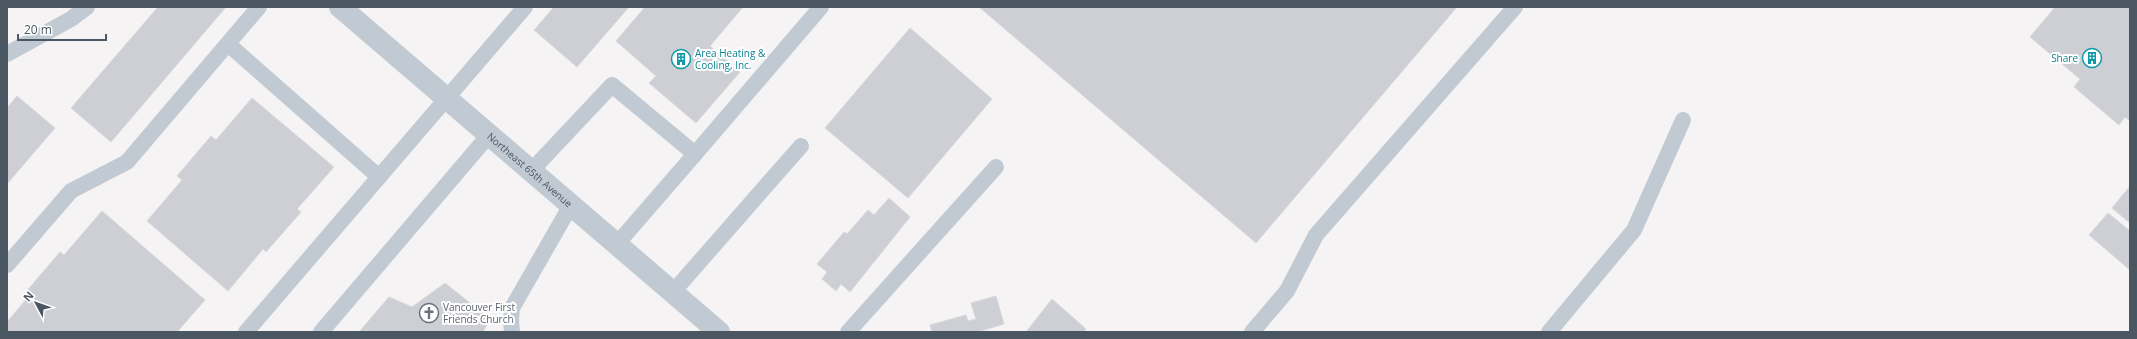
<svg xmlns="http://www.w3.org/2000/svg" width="2137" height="339" font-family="'Open Sans',sans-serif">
  <rect width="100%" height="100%" fill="#f5f3f3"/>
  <g fill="#cdcfd5" stroke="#d7d9de">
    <path d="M158,7H226L111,142L71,108Z"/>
    <path d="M554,7H629L577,67L534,30Z"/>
    <path d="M645,7H743L710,46L740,72L696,123L649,83L656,76L616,41Z"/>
    <path d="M979,7H1457L1256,243Z"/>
    <path d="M2055,7H2130V121L2125,117L2119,125L2074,87L2080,79L2030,37Z"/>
    <path d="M910,28L992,99L908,198L825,128Z"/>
    <path d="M17,96L55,128L7,184V108Z"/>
    <path d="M252,98L334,167L297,209L301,212L266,252L263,249L228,291L147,221L182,180L177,176L211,136L216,140Z"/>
    <path d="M2130,186V223L2112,208Z"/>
    <path d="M889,198L910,217L850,292L841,284L836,291L822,279L827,272L817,264L844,232L847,234L868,210L874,215Z"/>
    <path d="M102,211L205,300L177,332H7V322L29,296L25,293L60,252L64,255Z"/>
    <path d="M2108,213L2130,231V270L2089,235Z"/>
    <path d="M445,283L490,319L483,332H359L389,297L412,307Z"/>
    <path d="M996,296L1004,324L977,332H932L930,325L966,315L968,321L976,319L971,303Z"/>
    <path d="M1052,299L1086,329L1083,332H1026Z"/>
  </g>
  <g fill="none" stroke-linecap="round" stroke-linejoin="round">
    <g stroke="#c1cad2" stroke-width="16">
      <path d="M228,44L379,177"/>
      <path d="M7,54L71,19L87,7"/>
      <path d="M695,154L821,7"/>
      <path d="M531,171L612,85L695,154L617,244"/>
      <path d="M7,265L71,191L127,162L259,7"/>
      <path d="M673,292L801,146"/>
      <path d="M246,332L525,7"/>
      <path d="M321,332L489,135"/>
      <path d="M512,332L511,320L512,308L571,205"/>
      <path d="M848,332L996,167"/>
      <path d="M1252,332L1287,291L1316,235L1515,7"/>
      <path d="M1549,332L1634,230L1683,120"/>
    </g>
    <path stroke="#c1cad2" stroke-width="22" id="s1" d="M340,7L719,332"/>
  </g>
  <defs>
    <symbol id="building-ring" viewBox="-11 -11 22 22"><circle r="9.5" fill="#fff" stroke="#0f9aa8" stroke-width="1.5"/><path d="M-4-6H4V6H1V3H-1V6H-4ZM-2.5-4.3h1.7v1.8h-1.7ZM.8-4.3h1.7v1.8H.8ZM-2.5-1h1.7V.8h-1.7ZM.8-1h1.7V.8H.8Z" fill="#0f9aa8"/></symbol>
    <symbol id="church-ring" viewBox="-11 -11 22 22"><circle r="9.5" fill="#fff" stroke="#6b7280" stroke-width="1.5"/><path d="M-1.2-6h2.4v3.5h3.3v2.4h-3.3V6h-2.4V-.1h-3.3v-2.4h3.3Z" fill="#6b7280"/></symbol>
  </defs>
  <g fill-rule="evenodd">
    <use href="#building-ring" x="2081" y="47" width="22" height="22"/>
    <use href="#building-ring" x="670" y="48" width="22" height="22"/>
    <use href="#church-ring" x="418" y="302" width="22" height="22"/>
  </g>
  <g text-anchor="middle" stroke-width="4" stroke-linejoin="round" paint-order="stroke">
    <g font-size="10" fill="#0d838f" stroke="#fff" text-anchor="start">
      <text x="695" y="57">Area Heating &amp;<tspan x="695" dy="12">Cooling, Inc.</tspan></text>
      <text x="2078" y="62" text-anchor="end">Share</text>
    </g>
    <g font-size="10" fill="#4a5661" stroke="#fff">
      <text dy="4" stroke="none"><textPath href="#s1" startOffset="250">Northeast 65th Avenue</textPath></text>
    </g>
    <g font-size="10" fill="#5b616d" stroke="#fff" text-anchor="start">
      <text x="443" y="311">Vancouver First<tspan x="443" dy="12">Friends Church</tspan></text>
    </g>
  </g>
  <rect width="2137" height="339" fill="none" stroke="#4a5661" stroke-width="16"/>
  <g transform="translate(36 303) rotate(311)" stroke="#ffffff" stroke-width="3" paint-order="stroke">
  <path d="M0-3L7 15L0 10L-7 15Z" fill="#4a5661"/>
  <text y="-6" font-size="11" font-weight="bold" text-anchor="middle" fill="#4a5661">N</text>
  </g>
  <path d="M18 34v6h88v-6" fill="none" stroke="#4a5661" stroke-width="2"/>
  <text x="24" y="34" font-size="12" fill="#4a5661" stroke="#ffffff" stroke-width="3" paint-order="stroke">20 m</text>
</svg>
